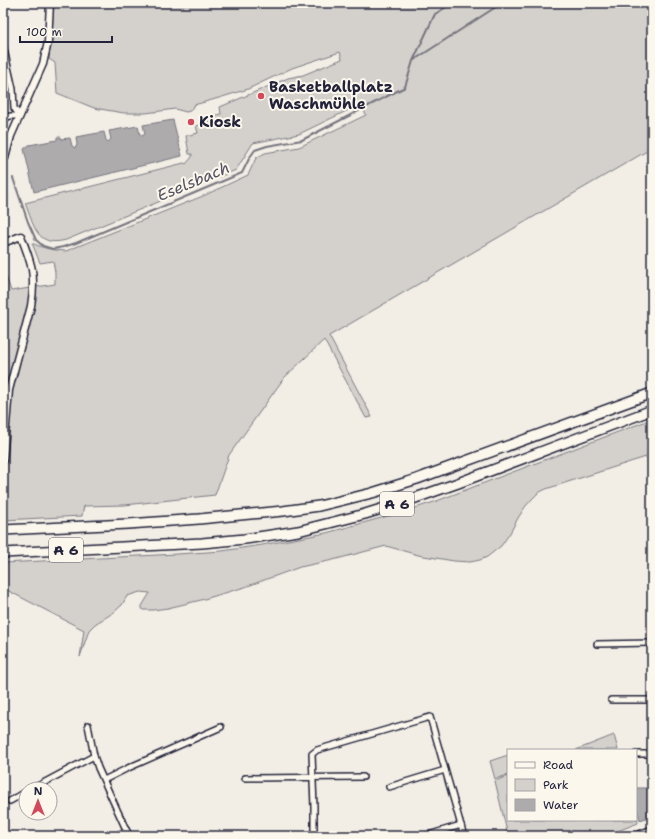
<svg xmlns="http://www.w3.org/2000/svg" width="655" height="839" font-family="'Shantell Sans',sans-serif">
  <rect width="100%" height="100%" fill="#f2eee5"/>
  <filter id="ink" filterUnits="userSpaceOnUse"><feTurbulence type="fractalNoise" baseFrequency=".025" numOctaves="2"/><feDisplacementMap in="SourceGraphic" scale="8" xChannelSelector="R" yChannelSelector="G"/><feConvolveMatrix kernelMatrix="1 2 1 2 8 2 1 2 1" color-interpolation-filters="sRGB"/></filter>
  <g filter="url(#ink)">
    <g fill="#d4d1cc" stroke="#7b7a84">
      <path d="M54,3H652V148L329,336L372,417L366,418L324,340L284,378L229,455L215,495L125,505L84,506L82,516L3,520V274L5,273L11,291L55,284V272L53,261L40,263L32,243C45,249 52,250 66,251L203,196L248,175L256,158L265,153L299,147L366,115L361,104L299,134L253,143L236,170L66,240C36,248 34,225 25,203L184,163L186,164L192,157V154H189L186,136L198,133L196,126L209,123L208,117L221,114L220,107L288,78L303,75L342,59L340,52L292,68L248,89L219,98L194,105L190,111L186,112L175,109L146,113H124L94,108L57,93L55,63L49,59Z"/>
      <path d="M652,419V455L546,489L538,493L532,499L525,507L518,518L510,533L501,546L487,557L480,560L470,562L454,561L418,555L386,546L333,560L300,567L245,587L201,600L168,608L153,610H143L142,608V606L150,593L140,592L127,596L122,605L113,613L95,624L89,630L80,657L84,630L3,588V563L177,554L222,551L262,545L326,533L403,512L434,502Z"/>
      <path d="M614,735L618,750H576Z"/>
      <path d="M508,755V775L495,779L490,761Z"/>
      <path d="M508,776V820H636V814L638,823L605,836H508L495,781Z"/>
    </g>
    <g fill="#aeabad" stroke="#76747f">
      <path d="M173,120L182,156L34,192L24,149L29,145L57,140V137H61V139L70,138L72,146L75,148L77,145L76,137L104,132L106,140L108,142L111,139L109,131L138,126L140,135L142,136L145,134L143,125Z"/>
      <path d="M636,788H651L652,816L640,820L636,806Z"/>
    </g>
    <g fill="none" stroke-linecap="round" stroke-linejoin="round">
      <g stroke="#76747f" stroke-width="2">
        <path d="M414,60L502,3"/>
        <path d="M13,178L28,222L36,240L43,246L53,249L63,247L76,243L242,173L250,157L255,150L267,146L302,140L405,87L413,61L435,14L453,3"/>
      </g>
      <defs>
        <g id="minor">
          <path d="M3,45L13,89L14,108L20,116"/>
          <path d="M3,119L10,116H20"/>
          <path d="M597,644L652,643"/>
          <path d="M611,700H652"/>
          <path d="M88,725L94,756L98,768L129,836"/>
          <path d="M636,754H652"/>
          <path d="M245,778L363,777"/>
          <path d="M104,780L128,768L221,727"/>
          <path d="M389,787L445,770"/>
          <path d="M32,789L94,756"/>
          <path d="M10,801L26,792"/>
          <path d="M115,836L127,831"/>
          <path d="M209,836H217"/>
          <path d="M314,836V807L312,754L317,750L430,717L464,836"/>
          <path d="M425,836L461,825"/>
          <path d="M634,836L652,829"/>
        </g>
        <g id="tertiary">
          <path d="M5,158L11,136L43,64L48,42L50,3"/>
          <path d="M3,243L21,236C25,247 30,259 32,270C34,282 33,294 31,306L9,390L3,461"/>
        </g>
        <g id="motorway">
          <path d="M3,530L128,524L199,519L283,511L319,506L372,493L417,479L652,393"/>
          <path d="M3,553L202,543L245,539L298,531L365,514L404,502L458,483L652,410"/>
        </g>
      </defs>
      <use href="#minor" stroke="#22223b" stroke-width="8"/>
      <use href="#tertiary" stroke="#22223b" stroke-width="9"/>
      <use href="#motorway" stroke="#22223b" stroke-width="12"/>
      <use href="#minor" stroke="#fbf7ec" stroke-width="5"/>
      <use href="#tertiary" stroke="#fbf7ec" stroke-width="6"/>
      <use href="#motorway" stroke="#fbf7ec" stroke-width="9"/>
    </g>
  </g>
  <g fill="#d1495b" stroke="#fbf7ec" stroke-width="1.5">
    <circle cx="261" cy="96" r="4"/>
    <circle cx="191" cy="122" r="4"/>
  </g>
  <g text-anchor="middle" stroke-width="4" stroke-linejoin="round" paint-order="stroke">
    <g fill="#fbf7ec" stroke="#636270" stroke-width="1">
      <rect x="380" y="492" width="34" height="24" rx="3"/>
      <rect x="49" y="538" width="34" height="24" rx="3"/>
    </g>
    <g font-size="14" font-weight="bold" fill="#22223b">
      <text x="397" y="509">A 6</text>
      <text x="66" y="555">A 6</text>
    </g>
    <g font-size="15" font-weight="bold" fill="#22223b" stroke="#fbf7ec" text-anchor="start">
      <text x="269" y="92">Basketballplatz<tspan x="269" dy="17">Waschmühle</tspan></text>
      <text x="199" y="127">Kiosk</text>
    </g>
    <g font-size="16" font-style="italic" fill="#535263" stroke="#fbf7ec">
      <text transform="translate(193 181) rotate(-23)" y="6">Eselsbach</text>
    </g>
  </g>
  <rect width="655" height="839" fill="none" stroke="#fbf7ec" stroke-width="16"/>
  <rect x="8" y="8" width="639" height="823" fill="none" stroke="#22223b" stroke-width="1.5" filter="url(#ink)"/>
  <rect x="507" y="749" width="130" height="72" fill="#fbf7ec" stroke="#a4a2a5"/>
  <rect x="515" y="762" width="20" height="6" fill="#fbf7ec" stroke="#a4a2a5"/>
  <text x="543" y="769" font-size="12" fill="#22223b">Road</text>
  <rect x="515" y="779" width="20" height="12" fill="#d4d1cc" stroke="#a4a2a5"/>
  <text x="543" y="789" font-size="12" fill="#22223b">Park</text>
  <rect x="515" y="799" width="20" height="12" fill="#aeabad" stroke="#a4a2a5"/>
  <text x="543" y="809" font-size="12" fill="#22223b">Water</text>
  <g transform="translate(38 801)"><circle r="19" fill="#fbf7ec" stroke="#a4a2a5"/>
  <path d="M0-3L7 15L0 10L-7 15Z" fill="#d1495b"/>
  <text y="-6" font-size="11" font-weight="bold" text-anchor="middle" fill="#22223b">N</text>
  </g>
  <path d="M20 36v6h92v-6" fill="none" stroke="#22223b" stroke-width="2"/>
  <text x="26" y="36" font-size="12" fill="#22223b" stroke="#fbf7ec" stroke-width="3" paint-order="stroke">100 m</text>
</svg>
